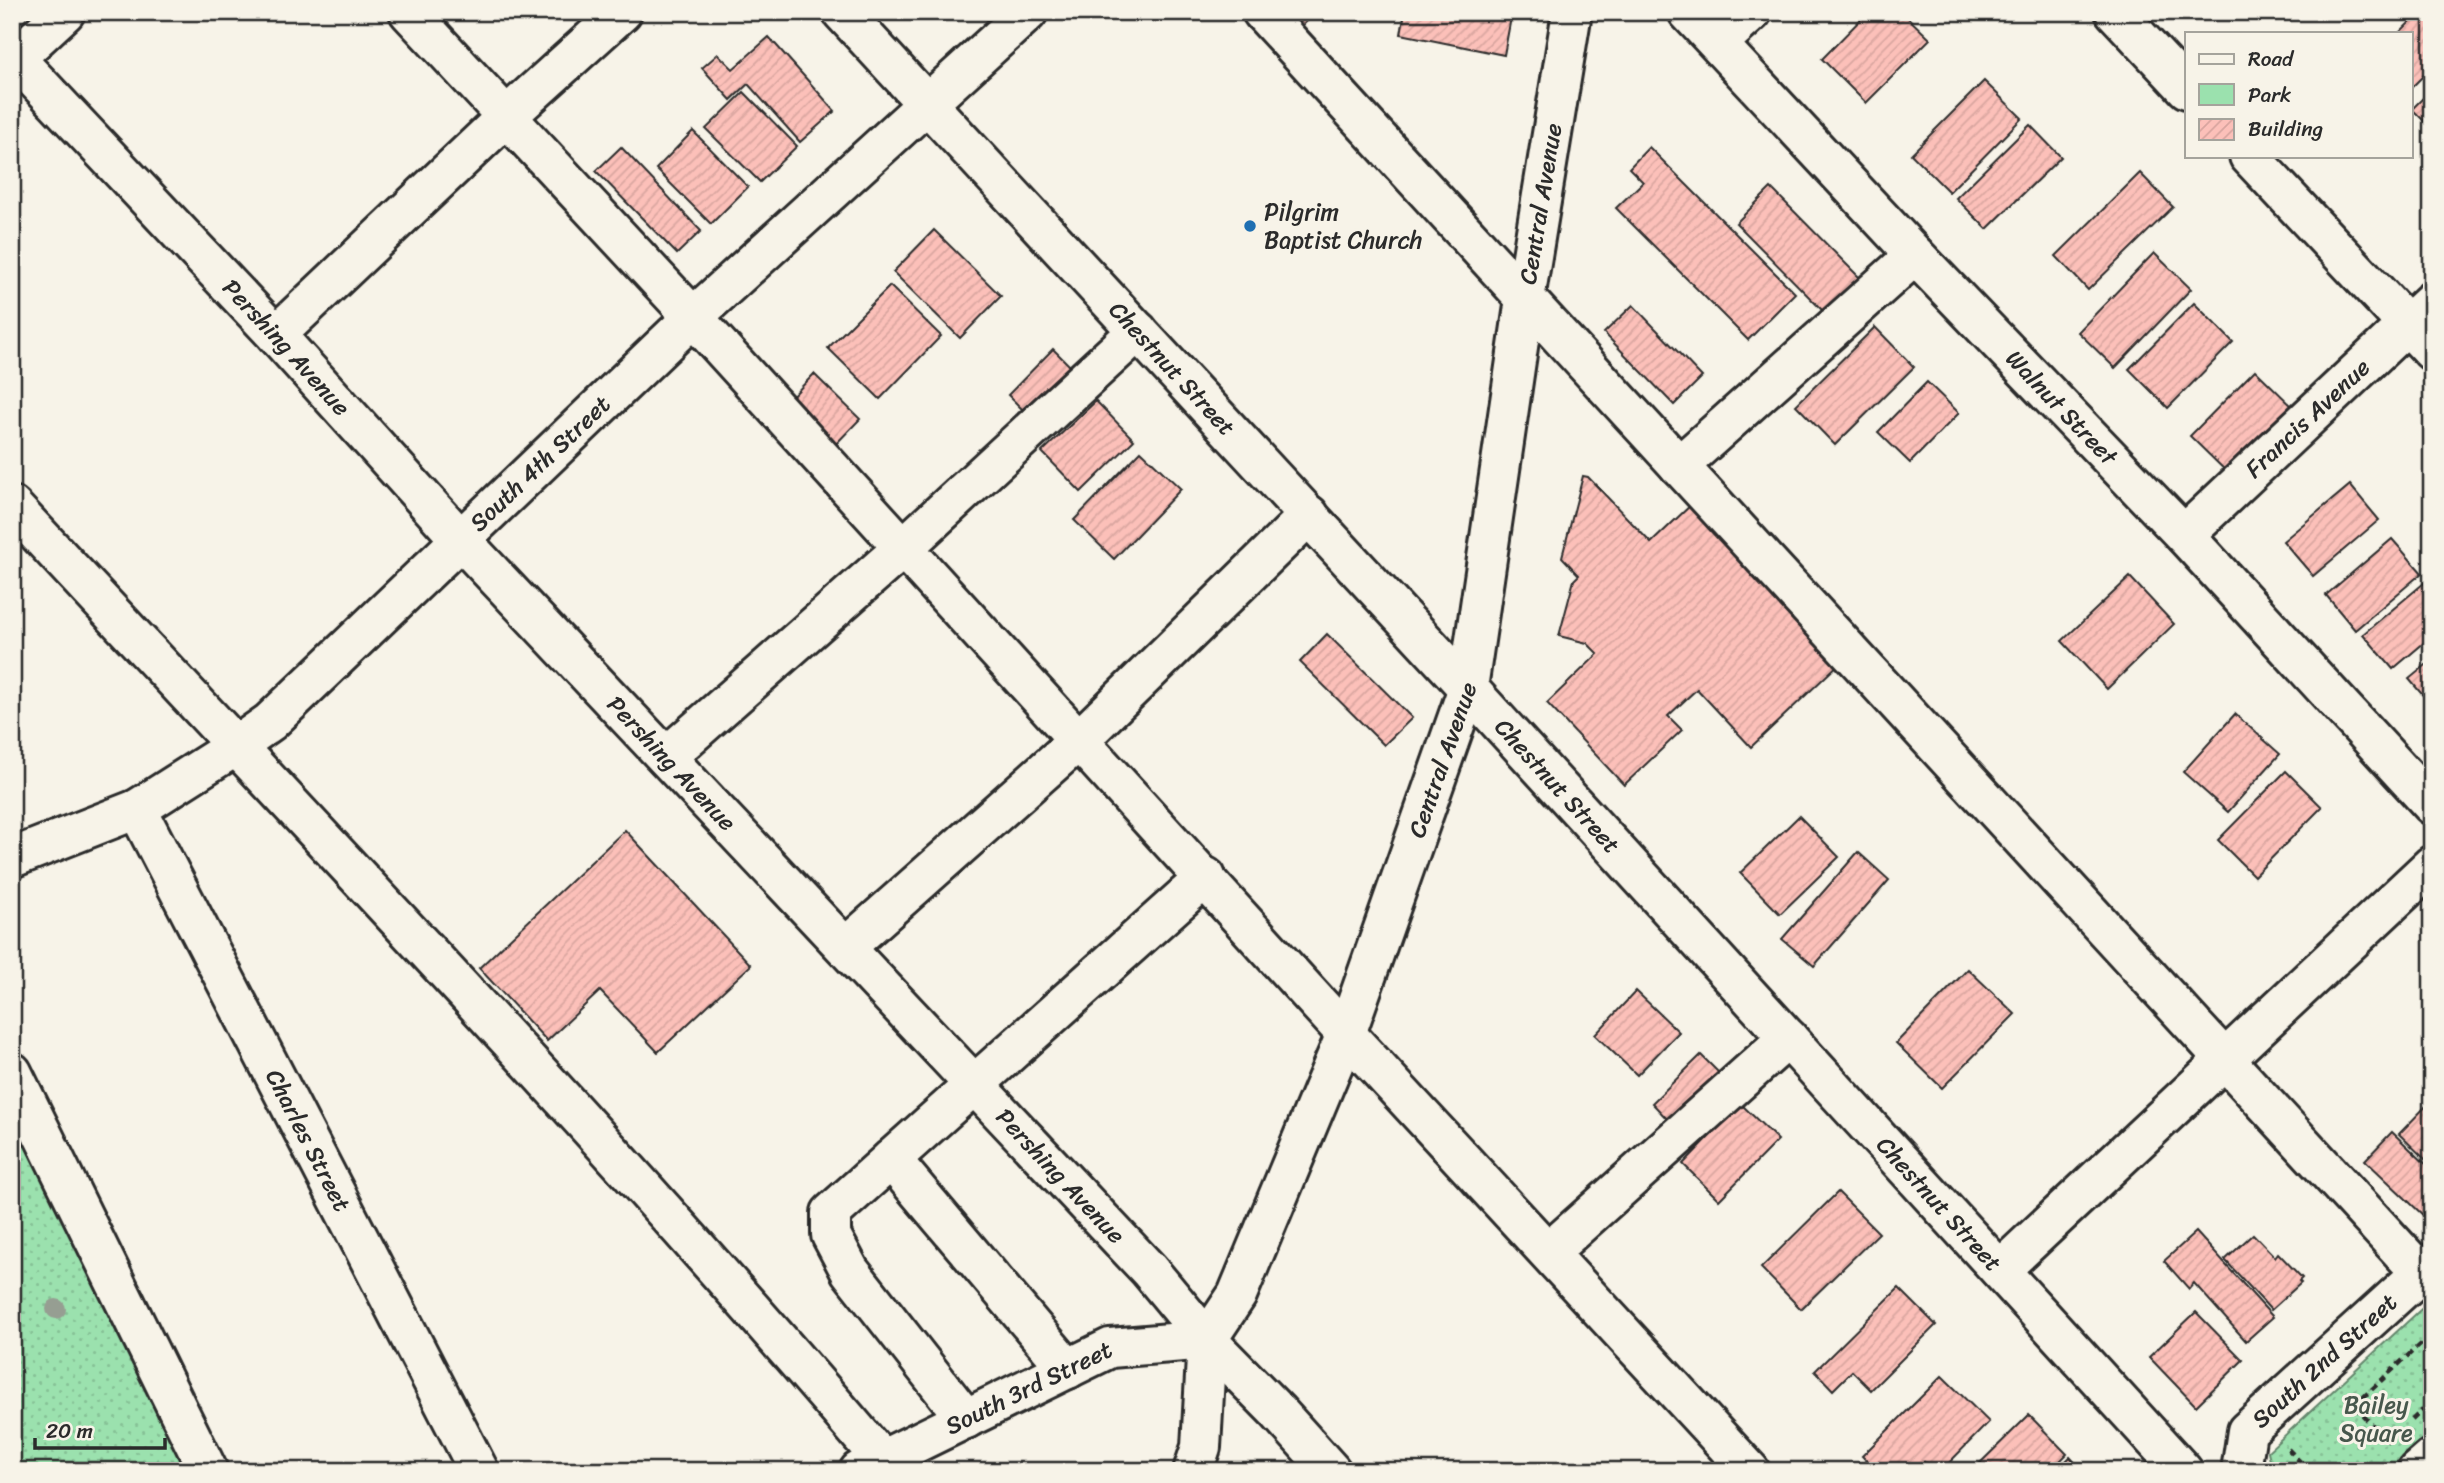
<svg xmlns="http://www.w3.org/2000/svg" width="2444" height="1483" font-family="Sriracha,sans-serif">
  <defs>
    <pattern id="green-dots" width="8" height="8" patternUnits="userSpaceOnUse" patternTransform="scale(1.75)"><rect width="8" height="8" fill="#9be1ae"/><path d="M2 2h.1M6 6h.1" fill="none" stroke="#86c196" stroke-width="1.8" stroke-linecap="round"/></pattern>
    <pattern id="building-hatch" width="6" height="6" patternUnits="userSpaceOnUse" patternTransform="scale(1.75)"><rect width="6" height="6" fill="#fcc0b9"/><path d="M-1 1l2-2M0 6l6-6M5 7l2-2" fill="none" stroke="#d8a59f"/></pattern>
  </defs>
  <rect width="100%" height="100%" fill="#f7f3e8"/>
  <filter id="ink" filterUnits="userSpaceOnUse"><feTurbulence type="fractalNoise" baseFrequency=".0143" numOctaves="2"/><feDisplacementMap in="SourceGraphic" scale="14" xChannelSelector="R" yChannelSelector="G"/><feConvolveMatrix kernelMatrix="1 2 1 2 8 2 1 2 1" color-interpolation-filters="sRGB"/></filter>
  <g filter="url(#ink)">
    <g fill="url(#green-dots)" stroke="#63866c" stroke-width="2">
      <path d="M12,1106L189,1471H12Z"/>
      <path d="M2432,1299V1435L2393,1471H2272L2268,1451Z"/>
    </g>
    <g fill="url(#building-hatch)" stroke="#2b2b2b" stroke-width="2">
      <path d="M1280,12H1316L1298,30Z"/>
      <path d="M1405,12H1512L1504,55L1401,34Z"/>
      <path d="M1868,12H1902L1930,39L1866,103L1822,59Z"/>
      <path d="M2420,12H2432V67L2411,88V33H2399Z"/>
      <path d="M769,37L835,111L800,142L748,84L731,100L702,68L718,54L733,69Z"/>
      <path d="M1984,81L2022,118L1949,192L1911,154Z"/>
      <path d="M2432,89V129L2412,109Z"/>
      <path d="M744,92L797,146L760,182L706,129Z"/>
      <path d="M2030,125L2061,157L1987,229L1956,198Z"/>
      <path d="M693,131L748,187L711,224L656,169Z"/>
      <path d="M621,147L701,231L677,254L596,171Z"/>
      <path d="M1649,147L1795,293L1748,340L1616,208L1643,182L1629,168Z"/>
      <path d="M2140,173L2173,207L2088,290L2056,256Z"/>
      <path d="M1771,188L1860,278L1825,313L1736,223Z"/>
      <path d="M934,230L1001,296L960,338L893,272Z"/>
      <path d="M2154,253L2191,289L2115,368L2078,332Z"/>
      <path d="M890,286L941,336L880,399L828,348Z"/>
      <path d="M2194,303L2233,342L2168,408L2129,369Z"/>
      <path d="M1633,305L1702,377L1674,405L1604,333Z"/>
      <path d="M1875,327L1914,367L1835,445L1796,405Z"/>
      <path d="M1053,349L1084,380L1039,426L1008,395Z"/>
      <path d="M2255,370L2297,411L2233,478L2190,436Z"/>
      <path d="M814,374L860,419L832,448L786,403Z"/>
      <path d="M1927,382L1959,413L1910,463L1878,432Z"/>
      <path d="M1096,401L1134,440L1081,492L1042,452Z"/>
      <path d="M1141,451L1181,489L1114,559L1074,520Z"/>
      <path d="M1583,476L1588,477L1651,543L1693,503L1843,660L1751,747L1697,689L1668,716L1682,730L1624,785L1547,703L1598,654L1587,643L1559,636L1574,580L1579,575L1562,557Z"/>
      <path d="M2350,485L2379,520L2313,576L2283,541Z"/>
      <path d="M2392,539L2422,573L2355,630L2326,595Z"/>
      <path d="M2130,577L2174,624L2107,689L2062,641Z"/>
      <path d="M2430,578L2432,636L2393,669L2363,634Z"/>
      <path d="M1327,634L1412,718L1384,745L1300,662Z"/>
      <path d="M2432,660V706L2409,679Z"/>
      <path d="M2235,714L2280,754L2228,812L2183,772Z"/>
      <path d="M2286,771L2322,807L2254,876L2218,840Z"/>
      <path d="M1799,816L1839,857L1780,914L1740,873Z"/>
      <path d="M625,830L751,965L658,1052L600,991L547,1041L479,968Z"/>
      <path d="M1858,852L1889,880L1814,966L1782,939Z"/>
      <path d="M1968,969L2015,1014L1942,1088L1896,1043Z"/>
      <path d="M1636,991L1679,1032L1637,1075L1595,1035Z"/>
      <path d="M1701,1055L1737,1091L1687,1140L1652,1103Z"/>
      <path d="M2432,1100V1166L2399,1134Z"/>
      <path d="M1741,1104L1778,1140L1719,1200L1683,1164Z"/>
      <path d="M2392,1132L2432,1170V1210L2425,1217L2365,1160Z"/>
      <path d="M1838,1192L1879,1233L1801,1309L1761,1268Z"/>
      <path d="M2196,1232L2273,1317L2246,1341L2194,1283L2189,1289L2164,1261Z"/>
      <path d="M2253,1234L2275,1257L2278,1253L2302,1278L2299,1281L2301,1283L2271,1310L2225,1260Z"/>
      <path d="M1899,1288L1936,1325L1871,1390L1852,1371L1833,1390L1815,1371Z"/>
      <path d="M2196,1312L2243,1360L2196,1406L2149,1357Z"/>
      <path d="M1942,1376L1989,1422L1941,1471H1933L1924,1462L1915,1471H1877L1862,1456Z"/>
      <path d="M2029,1415L2067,1454L2050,1471H1986L1979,1464Z"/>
      <path d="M2070,1457L2083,1471H2056Z"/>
    </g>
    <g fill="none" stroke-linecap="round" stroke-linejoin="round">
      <defs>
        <g id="minor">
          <path d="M409,12L693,317L1346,1034L1750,1471"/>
          <path id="s1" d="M842,12L1468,688L2183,1471"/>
          <path d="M1262,12L2421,1273"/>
          <path id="s2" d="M1688,12L1915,255L2184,535L2432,805"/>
          <path d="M2115,12L2187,89"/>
          <path d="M1718,43L1752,12"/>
          <path d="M12,61L65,12"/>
          <path d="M2249,156L2432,351"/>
          <path d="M276,335L506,117L622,12"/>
          <path d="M1679,466L1915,255"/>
          <path d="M12,506C305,821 603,1132 882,1460"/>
          <path id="s3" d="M2184,535L2432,301"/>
          <path d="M666,757L903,548L1138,331"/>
          <path id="s4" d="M137,809L479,1471"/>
          <path id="s5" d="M12,858L137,809L236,746L270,722L693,317L1028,12"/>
          <path d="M846,947L1079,740L1309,515"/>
          <path d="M12,1072L208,1471"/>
          <path d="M891,1159L1068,1369"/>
          <path d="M1549,1252L1788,1038"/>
          <path d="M2000,1270L2432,865"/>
          <path d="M966,1419L850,1271L831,1235V1213L1206,877"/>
          <path id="s6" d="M859,1471L1110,1348L1207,1340"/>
          <path id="s7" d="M1193,1471L1201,1447L1207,1340L1237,1295L1346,1034L1468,688L1525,299L1572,12"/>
          <path id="s8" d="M2241,1471L2247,1431L2432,1263"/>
          <path d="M2417,1471L2432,1458"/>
        </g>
        <g id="major">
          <path id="s9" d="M12,55L276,335L460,539L1149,1270L1207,1340L1278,1412L1331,1471"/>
        </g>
      </defs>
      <use href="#minor" stroke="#2b2b2b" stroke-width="44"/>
      <use href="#major" stroke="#2b2b2b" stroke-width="44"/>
      <g stroke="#2b2b2b" stroke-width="4.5" stroke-dasharray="7 5" stroke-linecap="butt">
        <path d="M2346,1398L2389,1442"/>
        <path d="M2354,1406L2432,1333"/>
        <path d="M2412,1420L2432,1401"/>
        <path d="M2288,1449L2309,1471"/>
      </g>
      <use href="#minor" stroke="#f7f3e8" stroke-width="38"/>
      <use href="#major" stroke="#f7f3e8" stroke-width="38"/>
    </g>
    <circle fill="#969e92" cx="56" cy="1309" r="10"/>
  </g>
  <circle fill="#1f6fb2" stroke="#f7f3e8" stroke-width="2.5" cx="1250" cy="226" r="7"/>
  <g text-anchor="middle" stroke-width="6" stroke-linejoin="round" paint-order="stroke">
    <g font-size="24" fill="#2b2b2b" stroke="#f7f3e8">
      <text dy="8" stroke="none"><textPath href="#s7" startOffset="1326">Central Avenue</textPath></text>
      <text dy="8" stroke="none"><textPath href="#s9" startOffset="401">Pershing Avenue</textPath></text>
      <text dy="8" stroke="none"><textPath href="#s1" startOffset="486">Chestnut Street</textPath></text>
      <text dy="8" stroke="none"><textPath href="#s2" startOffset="544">Walnut Street</textPath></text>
      <text dy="8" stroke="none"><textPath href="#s3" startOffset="170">Francis Avenue</textPath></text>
      <text dy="8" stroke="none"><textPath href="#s5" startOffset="667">South 4th Street</textPath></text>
      <text dy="8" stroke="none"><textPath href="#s7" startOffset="760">Central Avenue</textPath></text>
      <text dy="8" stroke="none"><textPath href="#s9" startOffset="968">Pershing Avenue</textPath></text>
      <text dy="8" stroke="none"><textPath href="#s1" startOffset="1054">Chestnut Street</textPath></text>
      <text dy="8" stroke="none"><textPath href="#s4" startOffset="373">Charles Street</textPath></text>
      <text dy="8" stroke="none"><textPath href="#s9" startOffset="1535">Pershing Avenue</textPath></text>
      <text dy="8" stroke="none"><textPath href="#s1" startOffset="1620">Chestnut Street</textPath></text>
      <text dy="8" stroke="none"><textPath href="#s8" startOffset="145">South 2nd Street</textPath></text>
      <text dy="8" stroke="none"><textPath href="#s6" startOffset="189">South 3rd Street</textPath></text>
    </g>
    <g font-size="24" fill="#2b2b2b" stroke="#f7f3e8" text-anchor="start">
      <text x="1264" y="220">Pilgrim<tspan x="1264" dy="28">Baptist Church</tspan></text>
    </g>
    <g font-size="24" fill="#47584c" stroke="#f7f3e8">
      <text x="2376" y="1413">Bailey<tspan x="2376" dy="28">Square</tspan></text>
    </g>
  </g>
  <rect width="2444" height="1483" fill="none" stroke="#f7f3e8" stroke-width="42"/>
  <rect x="21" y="21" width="2402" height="1441" fill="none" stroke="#2b2b2b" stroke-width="2.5" filter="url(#ink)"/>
  <rect x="2185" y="32" width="228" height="126" fill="#f7f3e8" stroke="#a5a39c" stroke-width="2"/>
  <rect x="2199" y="54" width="35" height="10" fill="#f7f3e8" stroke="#a5a39c" stroke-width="2"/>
  <text x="2248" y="66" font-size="21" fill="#2b2b2b">Road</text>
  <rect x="2199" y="84" width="35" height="21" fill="#9be1ae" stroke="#a5a39c" stroke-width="2"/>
  <text x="2248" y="102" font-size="21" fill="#2b2b2b">Park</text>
  <rect x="2199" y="119" width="35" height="21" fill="url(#building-hatch)" stroke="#a5a39c" stroke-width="2"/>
  <text x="2248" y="136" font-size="21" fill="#2b2b2b">Building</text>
  <path d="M35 1438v10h130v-10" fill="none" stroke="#2b2b2b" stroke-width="3.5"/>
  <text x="46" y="1438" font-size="21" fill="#2b2b2b" stroke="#f7f3e8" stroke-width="5" paint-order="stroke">20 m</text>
</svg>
